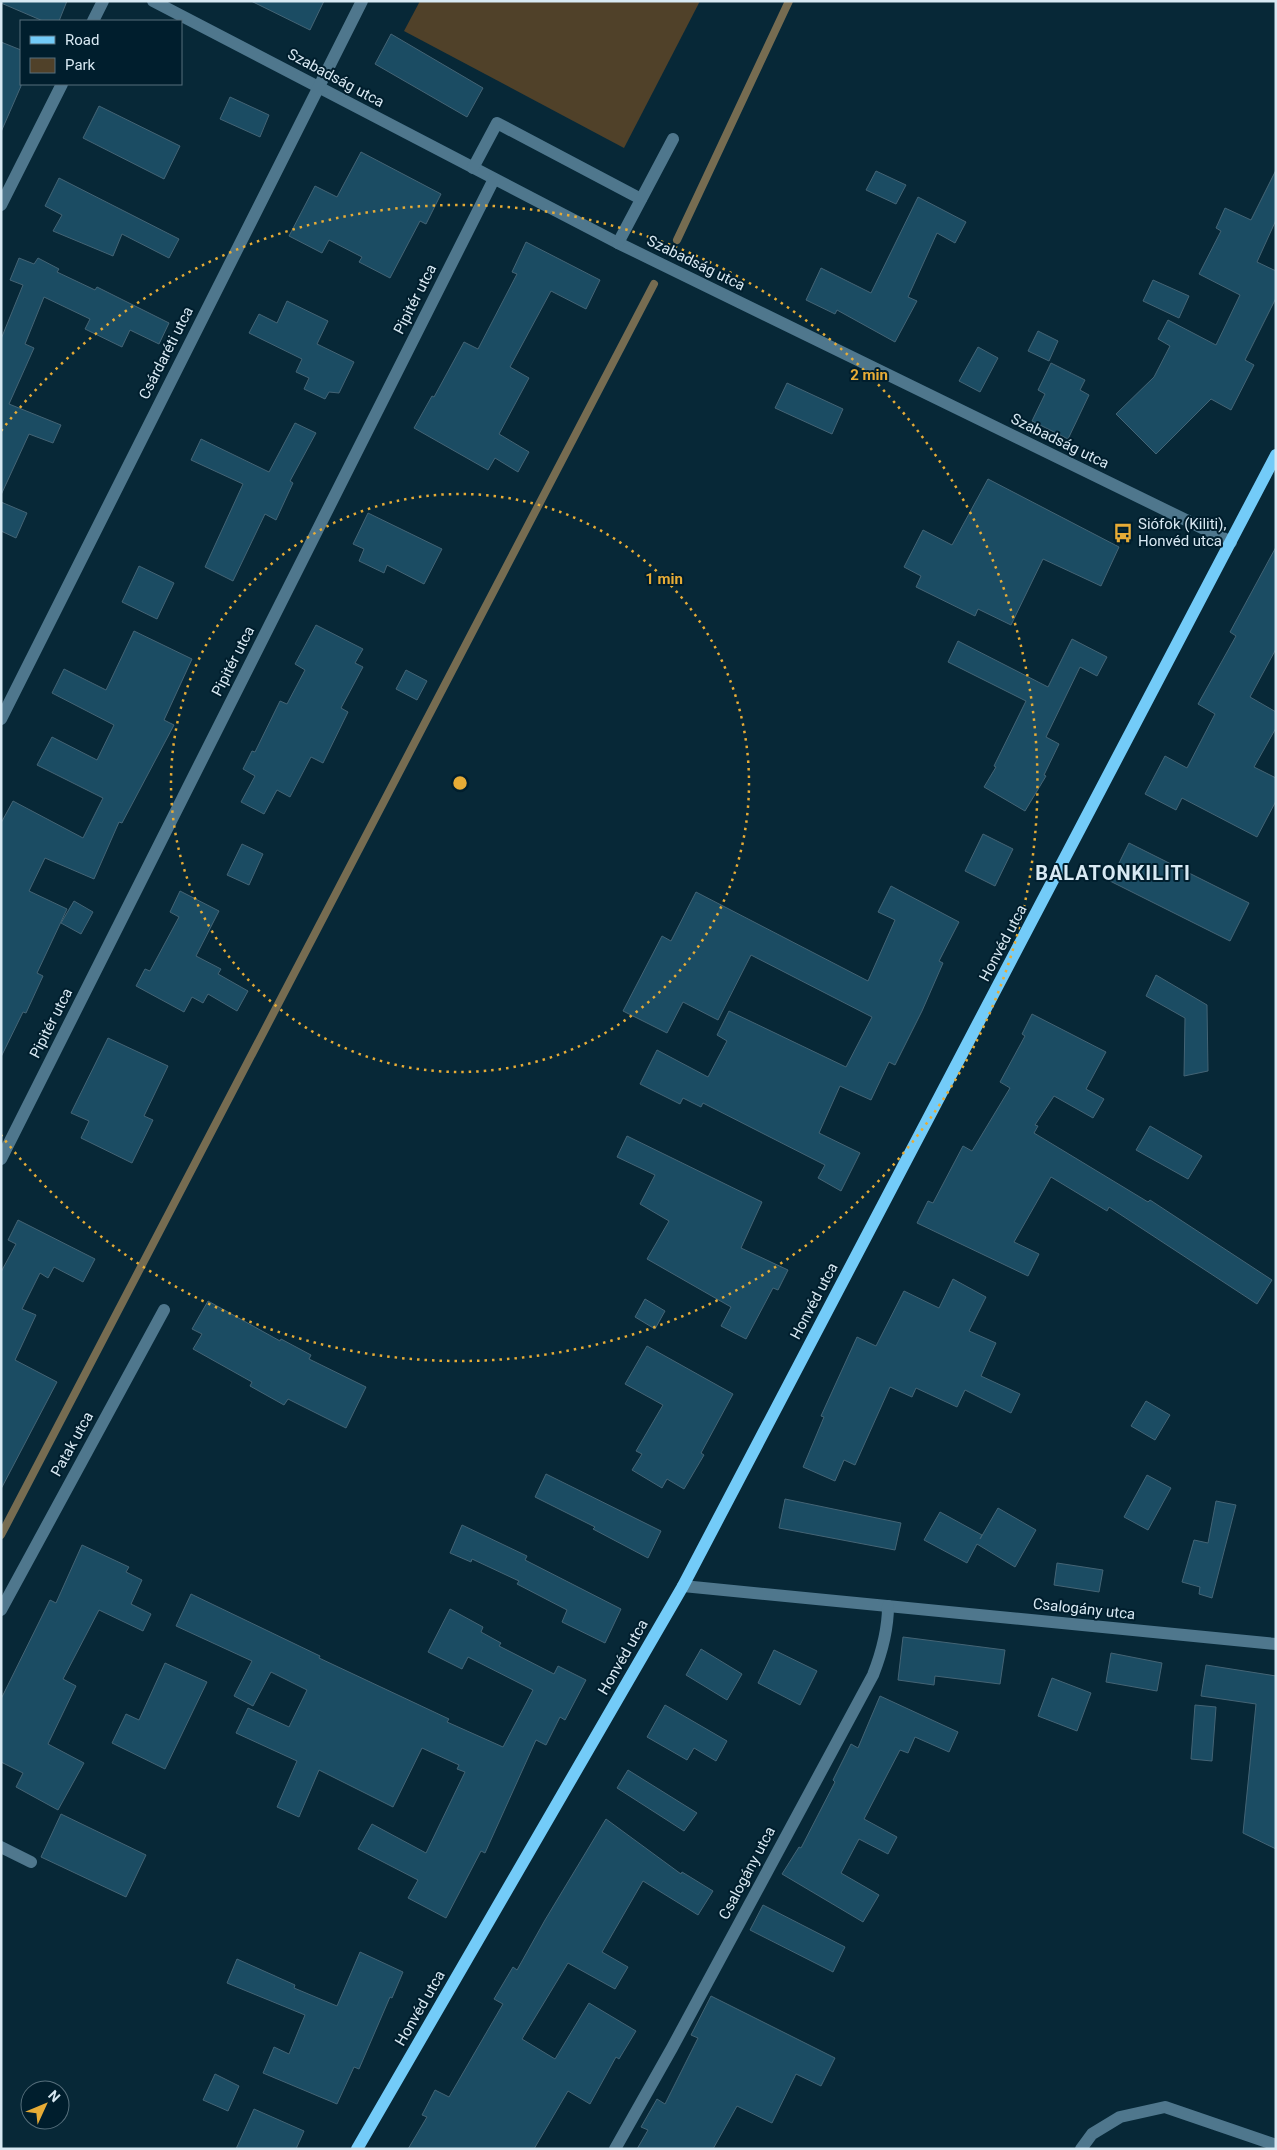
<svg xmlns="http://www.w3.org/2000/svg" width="1277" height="2150" font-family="Roboto,sans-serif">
  <rect width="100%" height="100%" fill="#072837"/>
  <path fill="#504129" d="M420,1H700L624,148L404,31Z"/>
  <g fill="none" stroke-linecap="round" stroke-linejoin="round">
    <g stroke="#766c51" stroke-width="8">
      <path d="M677,240L789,1"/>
      <path d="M1,1535L654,284"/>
    </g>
  </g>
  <g fill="#1b4c63" stroke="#446475">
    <path d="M1,1H67L59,21H43L1,3Z"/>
    <path d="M251,1H324L310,30Z"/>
    <path d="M391,34L483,88L467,117L375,64Z"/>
    <path d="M1,42L21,50V86L1,132Z"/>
    <path d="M230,97L269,115L260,137L220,119Z"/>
    <path d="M99,106L180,146L164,179L83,138Z"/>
    <path d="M361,152L441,194L426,224L420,221L390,278L359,262L362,257L329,240L322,253L289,236L315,186L337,197Z"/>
    <path d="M1276,170V220L1257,262L1276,271V298L1245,360L1254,365L1231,410L1211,399L1156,454L1116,414L1154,377L1170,346L1158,339L1168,320L1216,345L1240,295L1199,274L1221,231L1216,228L1225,208L1251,220Z"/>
    <path d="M876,171L906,185L896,204L866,190Z"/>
    <path d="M59,178L179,239L169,258L122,234L113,256L53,231L62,215L45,206Z"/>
    <path d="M918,197L966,222L955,243L937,233L908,297L917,301L895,342L837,310L835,314L806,300L821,268L871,293Z"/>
    <path d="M526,242L600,280L586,309L551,291L510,367L529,378L499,434L529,452L518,472L495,458L488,470L414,428L432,396L434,397L464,342L478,349L517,274L512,272Z"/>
    <path d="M19,258L34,264L38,258L59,269L57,272L95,290L97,287L169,323L159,344L130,330L122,347L85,329L90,319L44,297L25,344L34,348L9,404L61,425L53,443L29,434L1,495V339L23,285L10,280Z"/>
    <path d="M1153,280L1189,296L1179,318L1143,301Z"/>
    <path d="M287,301L328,321L317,344L354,362L339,393L329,392L325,399L304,389L309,378L296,372L302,359L249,333L259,314L277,323Z"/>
    <path d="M1038,331L1058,341L1049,361L1028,351Z"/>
    <path d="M978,347L998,358L980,392L959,381Z"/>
    <path d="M1051,363L1085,380L1080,390L1089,395L1068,439L1032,421L1045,394L1038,390Z"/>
    <path d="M787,383L843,409L832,434L775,408Z"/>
    <path d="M295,423L316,433L290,481L293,483L276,520L265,514L233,581L205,567L243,484L191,460L201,439L269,472Z"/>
    <path d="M988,479L1119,547L1101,586L1043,559L1011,625L978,609L975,616L916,587L921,576L904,567L923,530L952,545Z"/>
    <path d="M1,502L27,513L16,538L1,531Z"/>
    <path d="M368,513L442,549L424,584L387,565L384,573L359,561L364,549L353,544Z"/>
    <path d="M1276,547V649L1250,697L1276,712V728L1254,767L1276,778V801L1257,837L1182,798L1176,810L1145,794L1165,756L1187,768L1215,714L1198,704L1236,636L1230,632Z"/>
    <path d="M139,566L174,583L157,619L122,602Z"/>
    <path d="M316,625L363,649L355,663L363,667L341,708L348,712L323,763L311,757L290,797L277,790L264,814L241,802L255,776L243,769L252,751L255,752L280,701L287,704L305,670L295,664Z"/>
    <path d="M134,631L192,659L164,720L174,725L122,823L119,822L94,879L45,858L29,891L67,909L37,973L43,976L26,1013L23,1012L1,1057V823L13,801L83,838L103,798L37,765L52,737L97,760L114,725L52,693L64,669L106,690Z"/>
    <path d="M1072,639L1107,657L1097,676L1080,667L1046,737L1059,744L1044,775L1046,776L1025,811L984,787L996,767L994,766L1026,701L948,662L958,641L1048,687Z"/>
    <path d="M406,670L427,681L417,700L396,689Z"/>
    <path d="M983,834L1013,849L995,886L965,871Z"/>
    <path d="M1129,843L1249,903L1230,941L1110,881Z"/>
    <path d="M242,844L263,854L249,885L227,875Z"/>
    <path d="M891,886L959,922L939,961L943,963L922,1011L895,1065L889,1062L871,1100L840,1086L819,1133L860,1153L841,1191L818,1178L825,1165L703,1103L701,1107L683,1098L680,1104L640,1084L657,1050L708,1077L727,1041L717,1035L729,1011L846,1067L872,1017L751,955L718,1020L683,1002L667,1033L623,1011L662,936L671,941L696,892L868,981L895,920L878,912Z"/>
    <path d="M180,891L219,911L196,956L221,969L218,974L248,991L237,1011L208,994L203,1003L192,997L184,1012L136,986L145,969L150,971L179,917L170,912Z"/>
    <path d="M74,901L93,912L81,934L61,923Z"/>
    <path d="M1156,975L1207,1005L1208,1071L1184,1076L1185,1018L1146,996Z"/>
    <path d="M1032,1014L1106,1052L1086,1089L1104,1099L1093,1118L1054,1096L1035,1125L1038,1126L1034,1133L1148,1202L1150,1200L1272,1280L1257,1304L1109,1207L1107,1211L1051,1177L1014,1242L1039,1254L1028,1276L917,1223L928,1201L933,1203L963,1146L972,1151L1010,1088L1000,1082L1025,1036L1022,1034Z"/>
    <path d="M108,1038L168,1066L144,1116L153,1120L132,1163L81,1138L89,1121L71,1113Z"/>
    <path d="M1150,1126L1202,1156L1188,1179L1136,1150Z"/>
    <path d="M627,1136L762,1202L741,1248L788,1270L778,1290L773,1288L746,1339L721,1326L731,1307L647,1259L669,1221L640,1204L655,1175L617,1157Z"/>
    <path d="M18,1220L95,1259L83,1282L54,1267L48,1278L40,1273L22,1309L36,1315L15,1360L57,1382L1,1489V1272L16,1244L8,1240Z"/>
    <path d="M953,1279L986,1297L969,1331L996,1343L981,1376L1020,1394L1011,1413L965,1390L957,1407L916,1388L912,1397L890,1387L855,1465L844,1460L835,1481L803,1467L824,1417L821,1416L857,1337L876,1346L904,1291L939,1308Z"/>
    <path d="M645,1299L665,1311L655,1329L635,1317Z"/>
    <path d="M208,1301L280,1341L281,1339L311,1355L309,1359L366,1387L346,1428L288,1399L284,1405L250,1386L252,1382L193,1349L202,1334L192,1329Z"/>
    <path d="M647,1346L733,1394L701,1453L704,1455L684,1489L667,1479L662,1488L632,1470L642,1454L636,1451L663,1405L625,1384Z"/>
    <path d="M1146,1401L1170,1415L1155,1440L1131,1426Z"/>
    <path d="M546,1474L661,1531L648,1558L593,1529L595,1527L535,1497Z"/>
    <path d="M1147,1475L1171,1488L1148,1530L1124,1517Z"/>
    <path d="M785,1499L901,1523L895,1550L779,1528Z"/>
    <path d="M1216,1501L1236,1505L1212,1598L1199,1594L1200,1587L1182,1582L1194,1540L1208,1543Z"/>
    <path d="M998,1508L1036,1530L1015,1567L977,1544L967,1563L924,1540L940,1512L982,1535L980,1539Z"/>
    <path d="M462,1525L527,1556L525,1560L621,1609L605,1643L562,1622L567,1610L517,1584L519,1581L472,1559L471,1562L450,1553Z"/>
    <path d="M82,1545L129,1567L126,1572L142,1580L131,1604L151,1614L143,1631L99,1610L63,1679L76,1686L48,1744L84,1763L58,1810L16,1787L23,1773L1,1762V1699L50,1600L56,1603Z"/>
    <path d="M1057,1563L1103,1570L1099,1592L1054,1585Z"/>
    <path d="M191,1594L320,1656L319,1658L449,1719L447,1722L503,1747L533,1690L468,1657L462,1669L428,1652L450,1609L483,1627L481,1632L501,1643L499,1646L554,1674L558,1666L586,1680L565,1720L560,1717L546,1745L536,1740L485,1853L481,1851L446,1918L408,1898L418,1880L358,1849L372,1824L426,1853L465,1772L457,1769L459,1765L422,1748L393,1807L319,1770L299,1817L277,1807L297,1761L236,1733L248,1708L289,1727L307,1690L271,1672L253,1706L234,1696L252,1661L176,1626Z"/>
    <path d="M903,1637L1005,1650L1000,1684L935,1676L934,1685L898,1680Z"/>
    <path d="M701,1649L742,1674L727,1700L686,1675Z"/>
    <path d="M774,1650L817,1671L800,1705L758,1683Z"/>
    <path d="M1111,1653L1162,1663L1157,1691L1106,1682Z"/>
    <path d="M165,1663L207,1682L165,1769L112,1743L126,1714L139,1720Z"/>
    <path d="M1206,1665L1276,1676V1849L1243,1833L1256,1704L1201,1696Z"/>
    <path d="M1052,1678L1091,1693L1077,1731L1038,1716Z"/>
    <path d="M880,1696L958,1732L949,1752L915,1737L908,1753L900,1750L864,1819L897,1837L888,1854L859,1839L841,1873L879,1895L863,1922L782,1874L799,1847L801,1848L835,1782L833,1780L851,1744L858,1748Z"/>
    <path d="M665,1705L727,1741L716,1761L694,1748L687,1760L647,1737Z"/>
    <path d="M1195,1705L1216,1707L1212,1761L1191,1759Z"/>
    <path d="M628,1770L697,1813L684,1831L617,1788Z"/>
    <path d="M61,1814L146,1855L126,1897L41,1857Z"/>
    <path d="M606,1819L681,1874L682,1872L713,1891L698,1915L643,1881L602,1952L628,1967L615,1989L568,1963L522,2039L555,2059L589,2003L636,2031L619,2059L616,2057L590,2104L568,2091L534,2149H408L427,2117L422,2115L435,2090L449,2097L503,2004L494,1999L513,1967L517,1970L545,1920Z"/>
    <path d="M763,1905L845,1947L833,1972L750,1930Z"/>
    <path d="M360,1952L403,1972L392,1998L390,1997L359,2069L354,2067L337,2104L263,2073L274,2047L289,2054L305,2015L227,1983L237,1959L295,1985L294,1988L337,2006Z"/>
    <path d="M711,1996L835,2058L821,2086L796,2074L772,2123L737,2106L713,2149H637L648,2130L641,2127L657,2099L665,2104L698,2038L691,2035Z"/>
    <path d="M215,2074L239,2086L228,2111L203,2100Z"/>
    <path d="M254,2109L304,2131L296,2149H236Z"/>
  </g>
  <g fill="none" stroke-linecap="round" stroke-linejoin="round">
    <g stroke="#4f778d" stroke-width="12">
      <path d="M153,1L618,243L1231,542"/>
      <path d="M93,21L103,1"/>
      <path d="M473,168L497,123L641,199"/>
      <path d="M1,205L62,84"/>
      <path d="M618,243L673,139"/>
      <path d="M1,719L362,1"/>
      <path d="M1,1159L494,179"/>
      <path d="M683,1586L1276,1644"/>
      <path d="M1,1610L164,1310"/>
      <path d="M1,1847L31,1862"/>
      <path d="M615,2149L672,2048L873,1675C882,1652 888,1631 888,1606"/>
      <path d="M1081,2149L1092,2134L1120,2117L1165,2107L1276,2145"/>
    </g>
    <path stroke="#73cbf8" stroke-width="12" d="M357,2149L683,1586L1276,455"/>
  </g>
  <g fill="none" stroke="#e7ac36" stroke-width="2.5" stroke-dasharray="2.5 5">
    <circle cx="460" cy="783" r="289"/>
    <path d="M1 431A578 578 0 1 1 1 1135"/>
  </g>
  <defs>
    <symbol id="bus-bare" viewBox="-9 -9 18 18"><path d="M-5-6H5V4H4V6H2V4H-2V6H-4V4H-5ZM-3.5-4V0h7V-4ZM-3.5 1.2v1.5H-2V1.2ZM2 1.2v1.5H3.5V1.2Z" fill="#e7ac36" stroke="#001e2d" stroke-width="2.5" paint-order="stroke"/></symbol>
  </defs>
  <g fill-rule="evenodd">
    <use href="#bus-bare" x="1109" y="519" width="28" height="28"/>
  </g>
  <g text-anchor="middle" stroke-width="4" stroke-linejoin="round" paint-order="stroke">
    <g font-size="15" fill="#d8e9f3" stroke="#001e2d">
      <text transform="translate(336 78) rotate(28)" y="5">Szabadság utca</text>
      <text transform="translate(696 263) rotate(26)" y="5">Szabadság utca</text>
      <text transform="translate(415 299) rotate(-63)" y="5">Pipitér utca</text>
      <text transform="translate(166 353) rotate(-63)" y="5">Csárdaréti utca</text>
      <text transform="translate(1060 441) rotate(26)" y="5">Szabadság utca</text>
      <text transform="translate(233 661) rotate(-63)" y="5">Pipitér utca</text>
      <text transform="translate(1003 943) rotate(-62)" y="5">Honvéd utca</text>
      <text transform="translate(51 1023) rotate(-63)" y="5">Pipitér utca</text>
      <text transform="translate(814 1301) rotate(-62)" y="5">Honvéd utca</text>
      <text transform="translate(72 1444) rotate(-61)" y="5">Patak utca</text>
      <text transform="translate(1084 1609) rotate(6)" y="5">Csalogány utca</text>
      <text transform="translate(623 1657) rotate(-60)" y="5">Honvéd utca</text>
      <text transform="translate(747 1873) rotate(-62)" y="5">Csalogány utca</text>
      <text transform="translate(420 2008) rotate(-60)" y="5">Honvéd utca</text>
    </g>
    <g font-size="15" fill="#d8e9f3" stroke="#001e2d" text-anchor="start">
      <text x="1138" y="529">Siófok (Kiliti),<tspan x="1138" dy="17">Honvéd utca</tspan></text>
    </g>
    <g font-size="20" font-weight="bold" letter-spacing="1" fill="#d8e9f3" stroke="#001e2d">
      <text x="1113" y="880">BALATONKILITI</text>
    </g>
  </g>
  <circle cx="460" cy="783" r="8" fill="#e7ac36" stroke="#001e2d" stroke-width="2.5"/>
  <g font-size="15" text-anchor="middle" font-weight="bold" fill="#e7ac36" stroke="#001e2d" stroke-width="4" stroke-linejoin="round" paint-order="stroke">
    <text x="869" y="380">2 min</text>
    <text x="664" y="584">1 min</text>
  </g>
  <rect width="1277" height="2150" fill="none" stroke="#d8e9f3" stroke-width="5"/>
  <rect x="20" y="20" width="162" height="65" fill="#001e2d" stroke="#566f7c"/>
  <rect x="30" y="36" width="25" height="8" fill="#73cbf8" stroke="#566f7c"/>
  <text x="65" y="45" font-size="15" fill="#d8e9f3">Road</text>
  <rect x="30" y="58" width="25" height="15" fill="#504129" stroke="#566f7c"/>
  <text x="65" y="70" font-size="15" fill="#d8e9f3">Park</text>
  <g transform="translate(45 2105) rotate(46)"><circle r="24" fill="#001e2d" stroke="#566f7c"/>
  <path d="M0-4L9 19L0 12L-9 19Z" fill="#e7ac36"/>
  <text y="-8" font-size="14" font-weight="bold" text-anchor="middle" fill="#d8e9f3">N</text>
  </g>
</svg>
